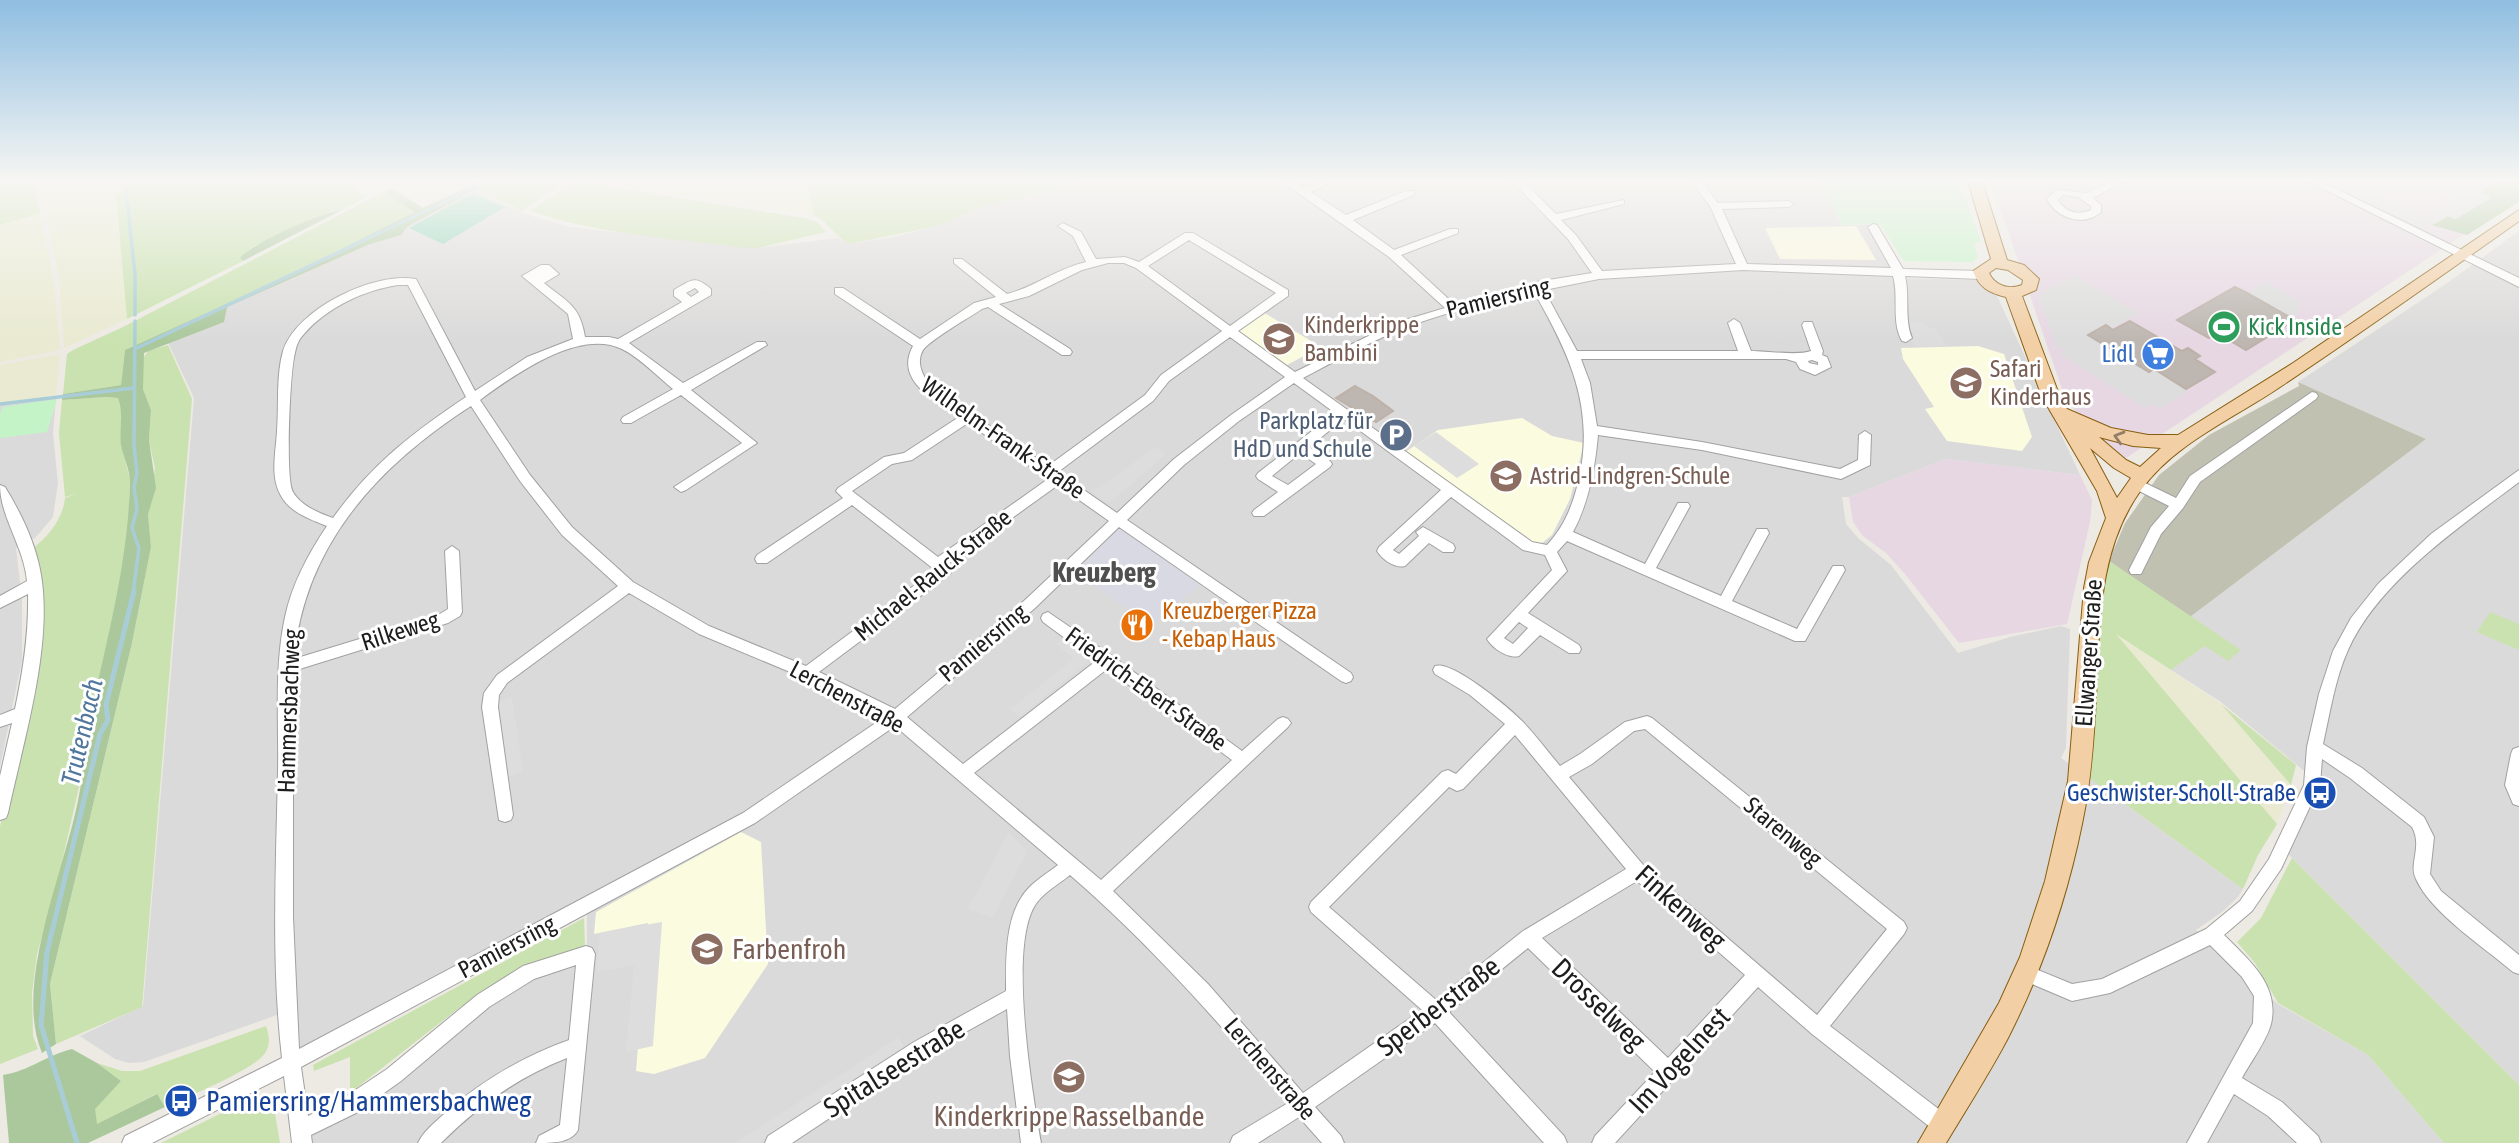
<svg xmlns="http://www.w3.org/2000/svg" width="2519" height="1143" font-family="'Asap Condensed',sans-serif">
  <rect width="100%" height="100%" fill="#edeae4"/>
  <g fill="#dbdada">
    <path d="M1089,181H1820L1842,225H1869L1898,278L1975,280L1997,296L2080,475L1946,459L1849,497H1842L1846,524L1858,538L1891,565L1958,653L2010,637L2061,626L2070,629L2066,748L2061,758L2243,889L2238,897L2222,912L2196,930L2278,1004L2368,1055L2444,1143H292L314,1133L523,983L587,950V897L296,1055L294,1009L144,1062L129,1063L115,1059L80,1036L143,1006L194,398L164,334L475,190L525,214L570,227L758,248L838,238L849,244L894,237L937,226L984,206Z"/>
    <path d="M2519,231V1085L2285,851L2315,780L2221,702L2171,670L2206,645L2241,651L2190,617L2426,439L2298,382L2446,284Z"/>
    <path d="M56,396L53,434L58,483L53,517L35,538L16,548L22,599V660L0,767V404Z"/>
  </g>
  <g fill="#e6d7e3">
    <path d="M1991,181H2519V198L2123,460L2090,432L2064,395Z"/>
    <path d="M1946,459L2080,475L2092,500L2090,522L2067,624L1959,643L1905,574L1886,553L1863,536L1853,522L1849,497Z"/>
  </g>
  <g fill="#fbfbdf">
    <path d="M1856,226L1876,260L1780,259L1765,228Z"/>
    <path d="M1263,312L1321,347L1287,365L1238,331Z"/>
    <path d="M1978,346L2004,354L2032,437L2022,451L1947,441L1925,409L1934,407L1903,359L1901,348Z"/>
    <path d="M1522,418L1552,436L1584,443L1570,499L1552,535L1542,543L1525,541L1404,453L1438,430Z"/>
    <path d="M741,832L761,842L768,964L705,1058L654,1074L636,1071L648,923L594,934L596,912Z"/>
  </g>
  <path fill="#c1c1b1" d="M2298,382L2426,439L2190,617L2109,561L2125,523L2159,475L2209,435L2299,386Z"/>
  <g fill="#e9ead1">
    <path d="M41,181H114L116,193L127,319L64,348L59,280Z"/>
    <path d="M593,181H807L814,215L808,214Z"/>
    <path d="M40,213L54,282L60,350L0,362V225Z"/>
    <path d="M56,355L60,356L56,395L0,403V365Z"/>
    <path d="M2113,632L2221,704L2291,785L2277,824Z"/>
  </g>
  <g fill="#c9e2af">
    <path d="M0,181H33L40,213L0,225Z"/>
    <path d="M128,181H344L366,197L342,210L331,211L252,247L240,258L243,261L127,319L116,193L128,188Z"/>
    <path d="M486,181H561L562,183L522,211L476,189Z"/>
    <path d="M807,181H1089L984,206L937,226L849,244C835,236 828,222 814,215Z"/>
    <path d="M580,182L804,218L817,222L826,232L758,248L738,247C668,238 598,234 530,211L570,185Z"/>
    <path d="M384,192L415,211L286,277L125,350L121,385L63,394L67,354L73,350L123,327Z"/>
    <path d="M168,345L192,399L142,1007L56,1044L50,984L132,643L151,547L148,514L155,468L149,440L151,410L143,389L142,360L148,351Z"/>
    <path d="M106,397L118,398L121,406V445L130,479L128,556L106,668L61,866L37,954L32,993L33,1036L38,1049L0,1064V827L23,713L32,549C48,537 63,519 65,498L76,494L65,497L59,433L62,400Z"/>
    <path d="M2109,561L2241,650L2228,661L2205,646L2171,670L2116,634L2277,824L2258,855L2243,889L2089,778L2095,715L2100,608Z"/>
    <path d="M2490,612L2519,624V650L2477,632Z"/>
    <path d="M2221,704L2296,765L2291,785Z"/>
    <path d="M2292,858L2519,1085V1143H2444L2368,1055L2278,1003L2255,963L2237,942L2261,918Z"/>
    <path d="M584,918L585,948L490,989L459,1008L350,1093V1057L314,1071L313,1065Z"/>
    <path d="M266,1026C269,1036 271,1044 265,1053C256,1069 185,1098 165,1107L156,1094L96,1125L94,1109L121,1081L97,1063L122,1071H140Z"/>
    <path d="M260,1094L272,1096L280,1143H161Z"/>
  </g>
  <g fill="#abc89d">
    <path d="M481,181H485L475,190L407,227L401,235L370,244L227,307L224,322L144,353L143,389L151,410L149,440L156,488L148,514L151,547L132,643L50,984L56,1044L42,1053C12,982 68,864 80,790C83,776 81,761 84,747C101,659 128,573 130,482C130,469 123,457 121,445C119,430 124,413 118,398L106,397L62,400L63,394L121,385L125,350L286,277L414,212L384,192L391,188L423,208Z"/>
    <path d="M2498,181H2519V202L2467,235L2432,225L2448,216L2456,219L2491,198L2480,192Z"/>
    <path d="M342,210L243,261L240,258C250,244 324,211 342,210Z"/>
    <path d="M72,1049L97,1063L121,1081L95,1109L97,1124L157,1094L165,1107L88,1143H9L3,1075C29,1071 47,1055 72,1049Z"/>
  </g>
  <g fill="#c5f3c8">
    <path d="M1821,181H1959L1981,242L1974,243L1978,257L1972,262L1904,261L1880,224L1842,225Z"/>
    <path d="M57,399L47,432L0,438V414L3,407Z"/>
  </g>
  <path fill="#8ad4b7" d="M473,193L505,207L443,244L409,228Z"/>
  <g fill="#ddd">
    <path d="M2325,181H2356L2422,213L2468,187L2491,198L2455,219L2448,216L2424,230Z"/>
    <path d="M2075,276L2138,313L2112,328L2106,325L2089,335L2149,372L2154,369L2189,391L2159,409L2151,404L2145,408L2060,354L2066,350L2057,348L2038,295H2045L2041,292Z"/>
    <path d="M2266,282L2301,302L2295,320L2247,293Z"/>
    <path d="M1924,322L1928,328H1935L1947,346L1915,347L1904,329L1910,328L1907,323Z"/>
    <path d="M1323,415L1330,419L1263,471L1256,466Z"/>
    <path d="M1436,432L1479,464L1457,478L1414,446Z"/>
    <path d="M1155,447L1166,454L1113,500L1109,502L1100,499L1089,490L1099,488Z"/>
    <path d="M1063,639L1090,660L1019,717L1010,709L1074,659L1056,644Z"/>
    <path d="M512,697L523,772L506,778L496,703Z"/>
    <path d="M1008,833L1028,851L992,918L968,909Z"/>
    <path d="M662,922L653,1046L626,1052L634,965L596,972L600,933Z"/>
    <path d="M898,1037L904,1047L758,1143H736Z"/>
  </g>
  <path fill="#d9d9e3" d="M1118,528L1201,584L1152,626L1075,572Z"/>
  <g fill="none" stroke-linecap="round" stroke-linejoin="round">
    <g stroke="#a9cdd7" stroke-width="3.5">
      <path d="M125,181L135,274V315"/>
      <path d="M135,349L476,187L483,181"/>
      <path d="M0,404L134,388"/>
      <path d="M133,593L139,548L132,528L137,509L134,487L137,474L134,445L135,321"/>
    </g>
    <path stroke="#a9cdd7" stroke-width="5" d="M77,1143L41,1025L47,952L100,734L108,720L106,705L134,591"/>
  </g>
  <g fill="#bdb6b1" stroke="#bdb1a8" stroke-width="2">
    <path d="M2235,287L2247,293L2295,320L2246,350L2217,333L2209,338L2177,320Z"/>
    <path d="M2130,321L2182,351L2188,348L2200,356L2195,359L2215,372L2186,389L2154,369L2149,372L2088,335L2106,325L2113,330Z"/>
    <path d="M1355,386L1373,396L1393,411L1376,422L1336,398Z"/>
  </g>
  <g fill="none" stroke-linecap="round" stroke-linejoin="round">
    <defs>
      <g id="minor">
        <path d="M1281,181H1293L1304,188L1320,181H1333L1311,192L1346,215L1406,191H1414V195L1353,220L1394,250L1450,229H1458V233L1401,255L1455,305L1536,282L1592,273L1568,239L1512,181H1523L1556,214L1624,200V204L1561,220L1576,235L1602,271L1736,264L1710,206L1691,181H1701L1718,203L1789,201L1794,204L1789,207L1722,209L1747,264L1891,268L1868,227L1873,224L1877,225L1903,269L1981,271L1987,275L1981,279L1905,276C1910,296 1904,319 1912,338L1906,342L1902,341C1891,322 1899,297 1893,276L1743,270L1599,279L1544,290L1577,351H1738L1728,323L1734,319L1740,323L1751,351C1767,351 1798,356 1811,351L1802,325L1804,322H1812L1823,351L1822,355L1827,357L1831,367L1815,375L1800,369L1796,362L1786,359H1581L1590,383L1597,426L1702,442L1840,469L1858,460L1859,435L1865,431L1871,435L1870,465L1841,479L1702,450L1598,435C1595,469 1589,502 1573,532L1645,564L1678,503H1688L1690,506L1656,568L1721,596L1757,529H1767L1769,533L1732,601L1797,629L1833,566H1843L1845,570L1805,641H1795L1567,541L1557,552L1567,571L1528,613L1579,645L1581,649L1579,653H1569L1540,635L1519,656C1508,659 1492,648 1487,639L1552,570L1545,555L1523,550L1451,497L1393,550L1399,554L1419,536L1416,532L1423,527L1453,544L1455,548L1453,552H1443L1429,543L1405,566C1395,569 1382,559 1377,551L1379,547L1441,490L1344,419L1309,447L1330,461L1332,464L1330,467L1264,516H1254L1252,513L1254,510L1278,492L1258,479L1256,476L1258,473L1335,413L1294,383L1239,421L1184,465L1127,520L1351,673L1353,677L1351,681L1346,683L1341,681L1119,527L1035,608L907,717L963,764L1096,661L1043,622L1041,618L1043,614L1048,612L1112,656L1242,751L1278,719L1283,717L1288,719L1291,723L1288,727L1113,891L1208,984L1303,1093L1422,1010L1311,912L1309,907L1311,902L1442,772L1448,770L1456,774L1505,724L1470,695L1435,674L1433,670L1435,666C1452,660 1508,707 1521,720C1535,734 1547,751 1560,766L1580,754L1625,722L1647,716L1652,718L1904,922L1907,928L1904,934L1830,1026L1949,1117L1951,1124L1949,1131L1942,1133L1935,1131L1812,1034L1758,987L1615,1143H1592L1595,1136L1655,1072L1528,948L1449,1012L1564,1136L1567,1143H1544L1435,1023L1315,1107L1341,1136L1344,1143H1322L1299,1117L1258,1143H1230L1233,1136L1288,1103C1219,1023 1150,944 1070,875C1059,884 1041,894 1034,907C1009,951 1032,1091 1041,1143H1021L1010,1056L1007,1009L926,1054L792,1143H765L768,1136L914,1042L1006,991C1006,962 1005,923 1021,898C1029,884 1046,874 1058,865L895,726L755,823L301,1067L308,1116L342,1099L387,1069L477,995L523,966L586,946L592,948L595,954L578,1130C571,1143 552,1143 536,1143L539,1136L560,1125L567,1058C518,1077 478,1106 441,1143H418C423,1132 434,1123 443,1115C481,1081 522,1057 569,1040L576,965L534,979L489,1007L401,1081L356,1113L311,1135L312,1143H292L284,1076L152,1143H122L125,1136L282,1058C271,963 276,866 278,771C279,719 274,668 285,617C292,584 308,554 327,526C309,519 289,512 280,494C270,475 276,451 277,431C279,404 276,376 283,351C296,309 375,271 416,279L475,391L527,357L573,339L568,314L522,276L541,265H549L559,274L544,283C567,302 580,305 585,337H609L618,339L682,302L674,296V290C692,280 694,275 711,289V295L629,343L683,383L757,342H765L767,345L691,390L757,443L686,490L681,492L674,487L742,443L681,395L631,423H623L621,420L623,417L673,389C658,377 639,357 622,349C579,328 514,375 480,400L530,475L572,527L633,582L709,626L806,666L935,570L852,505L767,563H757L755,559L757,555L843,498L836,491L838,488L884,457L904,453L959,417C935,400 894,381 913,346L835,294V288H843L920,339L974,303L996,297L954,263V259H962L1007,294C1035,287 1058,268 1086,262L1073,236L1058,226L1063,223L1081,232L1096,259L1125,257L1139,262L1185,233H1193L1288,290V296L1238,331L1295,372L1395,323L1445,308L1389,257ZM1189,240L1276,293L1230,326L1148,266ZM1108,263H1124L1136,268L1222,331L1161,375L1145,395L1048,466L930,385C922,375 916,362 923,350C930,340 970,317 982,309L988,307L1062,355H1070L1072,352L1070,349L999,304L1029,296L1082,270ZM398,285H408L466,397C412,433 371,465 333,518C319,513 301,506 293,492C285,479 290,371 295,353C296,346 299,339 304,334C327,307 365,290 398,285ZM695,288L699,292L691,297L686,293ZM1534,292C1569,353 1595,407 1579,479C1573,504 1565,526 1547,545L1532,542L1303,378C1335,361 1366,344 1399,330C1442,313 1489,301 1534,292ZM1230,337L1285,377L1231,415L1174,459L1117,513L1058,472L1153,401L1169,381ZM1812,360L1818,362V365L1809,363L1808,361ZM471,406L520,481L562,535L618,586L497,675L484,693L482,707L499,820L505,822L511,820L513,815L498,707L499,695L507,683L629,593L699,634L802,677L883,718L743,813L299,1049L293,917V671L448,623L460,616L462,612L459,551L452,546L445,551L448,609L438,615L294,659C304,545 378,466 471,406ZM968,423L1048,479L938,557L852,491L892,464L912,460ZM1300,453L1316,464L1288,485L1272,476ZM1058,485L1109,521L1025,600L895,709L819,672L950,574L952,570L948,564ZM1519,622L1528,628L1513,644L1504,638ZM1107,669L1232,760L1101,880L974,773ZM1645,729L1887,929L1817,1015L1644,866L1569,777L1592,764L1634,731ZM1515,735L1626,869L1523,931L1436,1000L1329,907L1449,787L1457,791L1463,789ZM1637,881L1745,975L1668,1058L1542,938Z"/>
        <path d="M2112,181H2125L2093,198L2101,205V212C2084,227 2057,219 2047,199L2057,190L2087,193ZM2063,195L2078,197L2091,206V210C2078,216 2065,212 2058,200Z"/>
        <path d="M2308,181H2320L2519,278V287Z"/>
        <path d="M2312,392L2316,393L2318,396L2316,399L2200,482L2183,508L2161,534L2141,574H2131L2129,570L2151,527L2169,506L2131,487L2129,484L2131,481H2141L2176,498L2190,476Z"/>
        <path d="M2519,470V482C2461,526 2378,582 2348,650C2335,679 2330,713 2323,744L2362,768L2424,817L2434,837L2430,874L2441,891L2519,955V974L2513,972C2484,947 2431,913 2416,879C2408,864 2423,847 2412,827L2350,778L2322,759L2320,785L2281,869L2252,911L2224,935C2249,960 2280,985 2271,1024C2267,1040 2250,1063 2242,1078L2282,1102L2318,1136L2321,1143H2297L2268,1116L2234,1094L2207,1143H2187L2253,1023L2254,996L2242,977L2210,945L2110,993L2072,1001L2020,979L2017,973L2020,967L2026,965L2072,984L2102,979L2206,929L2240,901L2269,859L2304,785L2307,747L2319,694L2333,651L2351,618L2378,584L2431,534Z"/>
        <path d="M0,485L5,487C21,513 36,544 41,575C53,647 23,742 8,813L6,818L0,820V776L12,723L0,727V715L15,709C23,671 29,633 28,594L0,608V596L27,581C24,547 0,517 0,485Z"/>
        <path d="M2519,747V806L2513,804L2505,785L2511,754L2513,749Z"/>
      </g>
      <path id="major" d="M1968,181H1982L2007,260L2024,265L2039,279L2036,290L2022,296L2060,397L2067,409L2111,428L2148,435H2178L2293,363L2519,210V221C2440,277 2361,333 2280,387C2233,419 2175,443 2141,490C2097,551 2100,625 2096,697C2094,740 2091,782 2082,824C2067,898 2042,971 2008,1038C1989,1074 1967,1108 1946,1143H1918L1999,1003L2020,957L2045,881L2068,781L2084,588L2089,562L2106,518L2097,491L2042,397L2006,297C1990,293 1979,288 1973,271L1991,259ZM1996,268L2008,270L2023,280L2022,285C2009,290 1995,286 1989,273ZM2099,437L2133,446L2161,448L2140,467L2126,460ZM2090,448L2114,468L2131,478L2117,498Z"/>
    </defs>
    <use href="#minor" stroke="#a1a1a1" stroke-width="2"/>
    <use href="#major" stroke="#875e10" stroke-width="2"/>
    <use href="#minor" fill="#fff" fill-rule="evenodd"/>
    <use href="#major" fill="#f2cfa5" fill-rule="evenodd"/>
  </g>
  <defs><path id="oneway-chevron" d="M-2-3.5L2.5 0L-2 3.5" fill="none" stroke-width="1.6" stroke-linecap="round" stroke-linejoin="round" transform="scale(1.75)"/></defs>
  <use stroke="#927f68" href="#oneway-chevron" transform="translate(2119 437) rotate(-164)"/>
  <linearGradient id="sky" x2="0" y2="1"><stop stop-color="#8fbee1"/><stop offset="0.53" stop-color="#f7f6f3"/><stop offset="1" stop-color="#f7f6f3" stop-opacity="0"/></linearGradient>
  <rect width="2519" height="341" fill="url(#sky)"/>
  <defs>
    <symbol id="stadium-disc" viewBox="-11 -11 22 22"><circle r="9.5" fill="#2e9e5b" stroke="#fff"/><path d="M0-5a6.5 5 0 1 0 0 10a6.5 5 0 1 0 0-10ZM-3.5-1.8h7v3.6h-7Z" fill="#fff"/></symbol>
    <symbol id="school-disc" viewBox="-11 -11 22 22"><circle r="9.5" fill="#8d6e63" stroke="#fff"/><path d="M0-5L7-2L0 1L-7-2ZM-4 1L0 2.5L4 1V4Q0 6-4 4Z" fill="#fff"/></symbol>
    <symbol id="supermarket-disc" viewBox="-11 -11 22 22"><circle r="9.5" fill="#3f7fe0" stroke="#fff"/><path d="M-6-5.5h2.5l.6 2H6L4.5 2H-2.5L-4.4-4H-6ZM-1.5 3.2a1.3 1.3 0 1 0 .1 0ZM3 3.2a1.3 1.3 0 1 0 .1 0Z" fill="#fff"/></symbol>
    <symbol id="parking-disc" viewBox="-11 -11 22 22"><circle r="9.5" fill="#5c6f8a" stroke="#fff"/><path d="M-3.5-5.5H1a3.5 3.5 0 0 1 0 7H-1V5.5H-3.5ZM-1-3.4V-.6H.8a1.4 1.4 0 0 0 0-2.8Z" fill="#fff"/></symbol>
    <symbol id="restaurant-disc" viewBox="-11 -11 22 22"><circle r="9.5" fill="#e8710a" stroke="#fff"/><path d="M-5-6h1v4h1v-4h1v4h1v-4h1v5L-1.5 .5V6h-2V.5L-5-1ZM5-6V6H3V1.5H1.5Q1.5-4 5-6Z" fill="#fff"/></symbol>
    <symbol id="bus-disc" viewBox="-11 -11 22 22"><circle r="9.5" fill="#1a4fb4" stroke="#fff"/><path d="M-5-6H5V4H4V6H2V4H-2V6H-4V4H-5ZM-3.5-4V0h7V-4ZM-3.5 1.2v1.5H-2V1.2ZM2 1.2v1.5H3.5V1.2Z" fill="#fff"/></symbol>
  </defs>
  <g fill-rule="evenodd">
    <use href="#stadium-disc" x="2205" y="308" width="38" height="38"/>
    <use href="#school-disc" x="1260" y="320" width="38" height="38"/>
    <use href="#supermarket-disc" x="2139" y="335" width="38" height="38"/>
    <use href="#school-disc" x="1947" y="364" width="38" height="38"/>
    <use href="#parking-disc" x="1377" y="416" width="38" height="38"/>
    <use href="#school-disc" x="1487" y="457" width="38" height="38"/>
    <use href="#restaurant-disc" x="1118" y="606" width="38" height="38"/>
    <use href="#bus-disc" x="2301" y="774" width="38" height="38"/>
    <use href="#school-disc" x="688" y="930" width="38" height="38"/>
    <use href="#school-disc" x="1050" y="1058" width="38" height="38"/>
    <use href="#bus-disc" x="162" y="1082" width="38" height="38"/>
  </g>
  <g text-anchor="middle" stroke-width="6" stroke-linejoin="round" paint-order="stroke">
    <g font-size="24" fill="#1d1d1d" stroke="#fff">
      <text transform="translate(1498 298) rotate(-14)" y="8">Pamiersring</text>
      <text transform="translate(1003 438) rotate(35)" y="8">Wilhelm-Frank-Straße</text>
      <text transform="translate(933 575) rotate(-39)" y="8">Michael-Rauck-Straße</text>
      <text transform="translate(400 631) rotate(-18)" y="8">Rilkeweg</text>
      <text transform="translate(983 643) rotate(-40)" y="8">Pamiersring</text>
      <text transform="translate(2089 653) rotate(-86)" y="8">Ellwanger Straße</text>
      <text transform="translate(1146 689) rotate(36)" y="8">Friedrich-Ebert-Straße</text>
      <text transform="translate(847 697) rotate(28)" y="8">Lerchenstraße</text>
      <text transform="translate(289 711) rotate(-88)" y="8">Hammersbachweg</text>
      <text transform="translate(1783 832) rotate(40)" y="8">Starenweg</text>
      <text transform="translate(507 947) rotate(-28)" y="8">Pamiersring</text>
      <text transform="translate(1270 1069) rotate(49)" y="8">Lerchenstraße</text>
    </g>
    <g font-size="24" fill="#785e54" stroke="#fff" text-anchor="start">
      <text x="1304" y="333">Kinderkrippe<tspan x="1304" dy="28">Bambini</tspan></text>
      <text x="1990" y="377">Safari<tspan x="1990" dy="28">Kinderhaus</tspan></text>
      <text x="1530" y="484">Astrid-Lindgren-Schule</text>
    </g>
    <g font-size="24" fill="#27864d" stroke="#fff" text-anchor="start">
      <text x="2248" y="335">Kick Inside</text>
    </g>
    <g font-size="24" fill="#366cbe" stroke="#fff" text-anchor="end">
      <text x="2134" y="362">Lidl</text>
    </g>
    <g font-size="24" fill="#4e5e75" stroke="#fff" text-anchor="end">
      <text x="1372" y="429">Parkplatz für<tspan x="1372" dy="28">HdD und Schule</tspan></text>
    </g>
    <g font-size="24" fill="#c56008" stroke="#fff" text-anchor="start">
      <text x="1162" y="619">Kreuzberger Pizza<tspan x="1162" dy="28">- Kebap Haus</tspan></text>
    </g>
    <g font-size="24" fill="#164399" stroke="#fff" text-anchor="end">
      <text x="2296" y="801">Geschwister-Scholl-Straße</text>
    </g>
    <g font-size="26" font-style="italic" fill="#51789c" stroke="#fff">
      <text transform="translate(82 732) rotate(-77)" y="9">Trutenbach</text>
    </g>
    <g font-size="28" font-weight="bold" fill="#505050" stroke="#fff">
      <text x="1104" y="582">Kreuzberg</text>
    </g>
    <g font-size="28" fill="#1d1d1d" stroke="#fff">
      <text transform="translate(1681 907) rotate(42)" y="10">Finkenweg</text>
      <text transform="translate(1599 1004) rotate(44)" y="10">Drosselweg</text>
      <text transform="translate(1438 1006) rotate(-37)" y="10">Sperberstraße</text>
      <text transform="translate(1679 1060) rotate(-47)" y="10">Im Vogelnest</text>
      <text transform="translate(894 1068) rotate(-32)" y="10">Spitalseestraße</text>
    </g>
    <g font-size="28" fill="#785e54" stroke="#fff" text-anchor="start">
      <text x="732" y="959">Farbenfroh</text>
      <text x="1069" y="1126" text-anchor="middle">Kinderkrippe Rasselbande</text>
    </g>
    <g font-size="28" fill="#164399" stroke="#fff" text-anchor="start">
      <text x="206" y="1111">Pamiersring/Hammersbachweg</text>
    </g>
  </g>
</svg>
